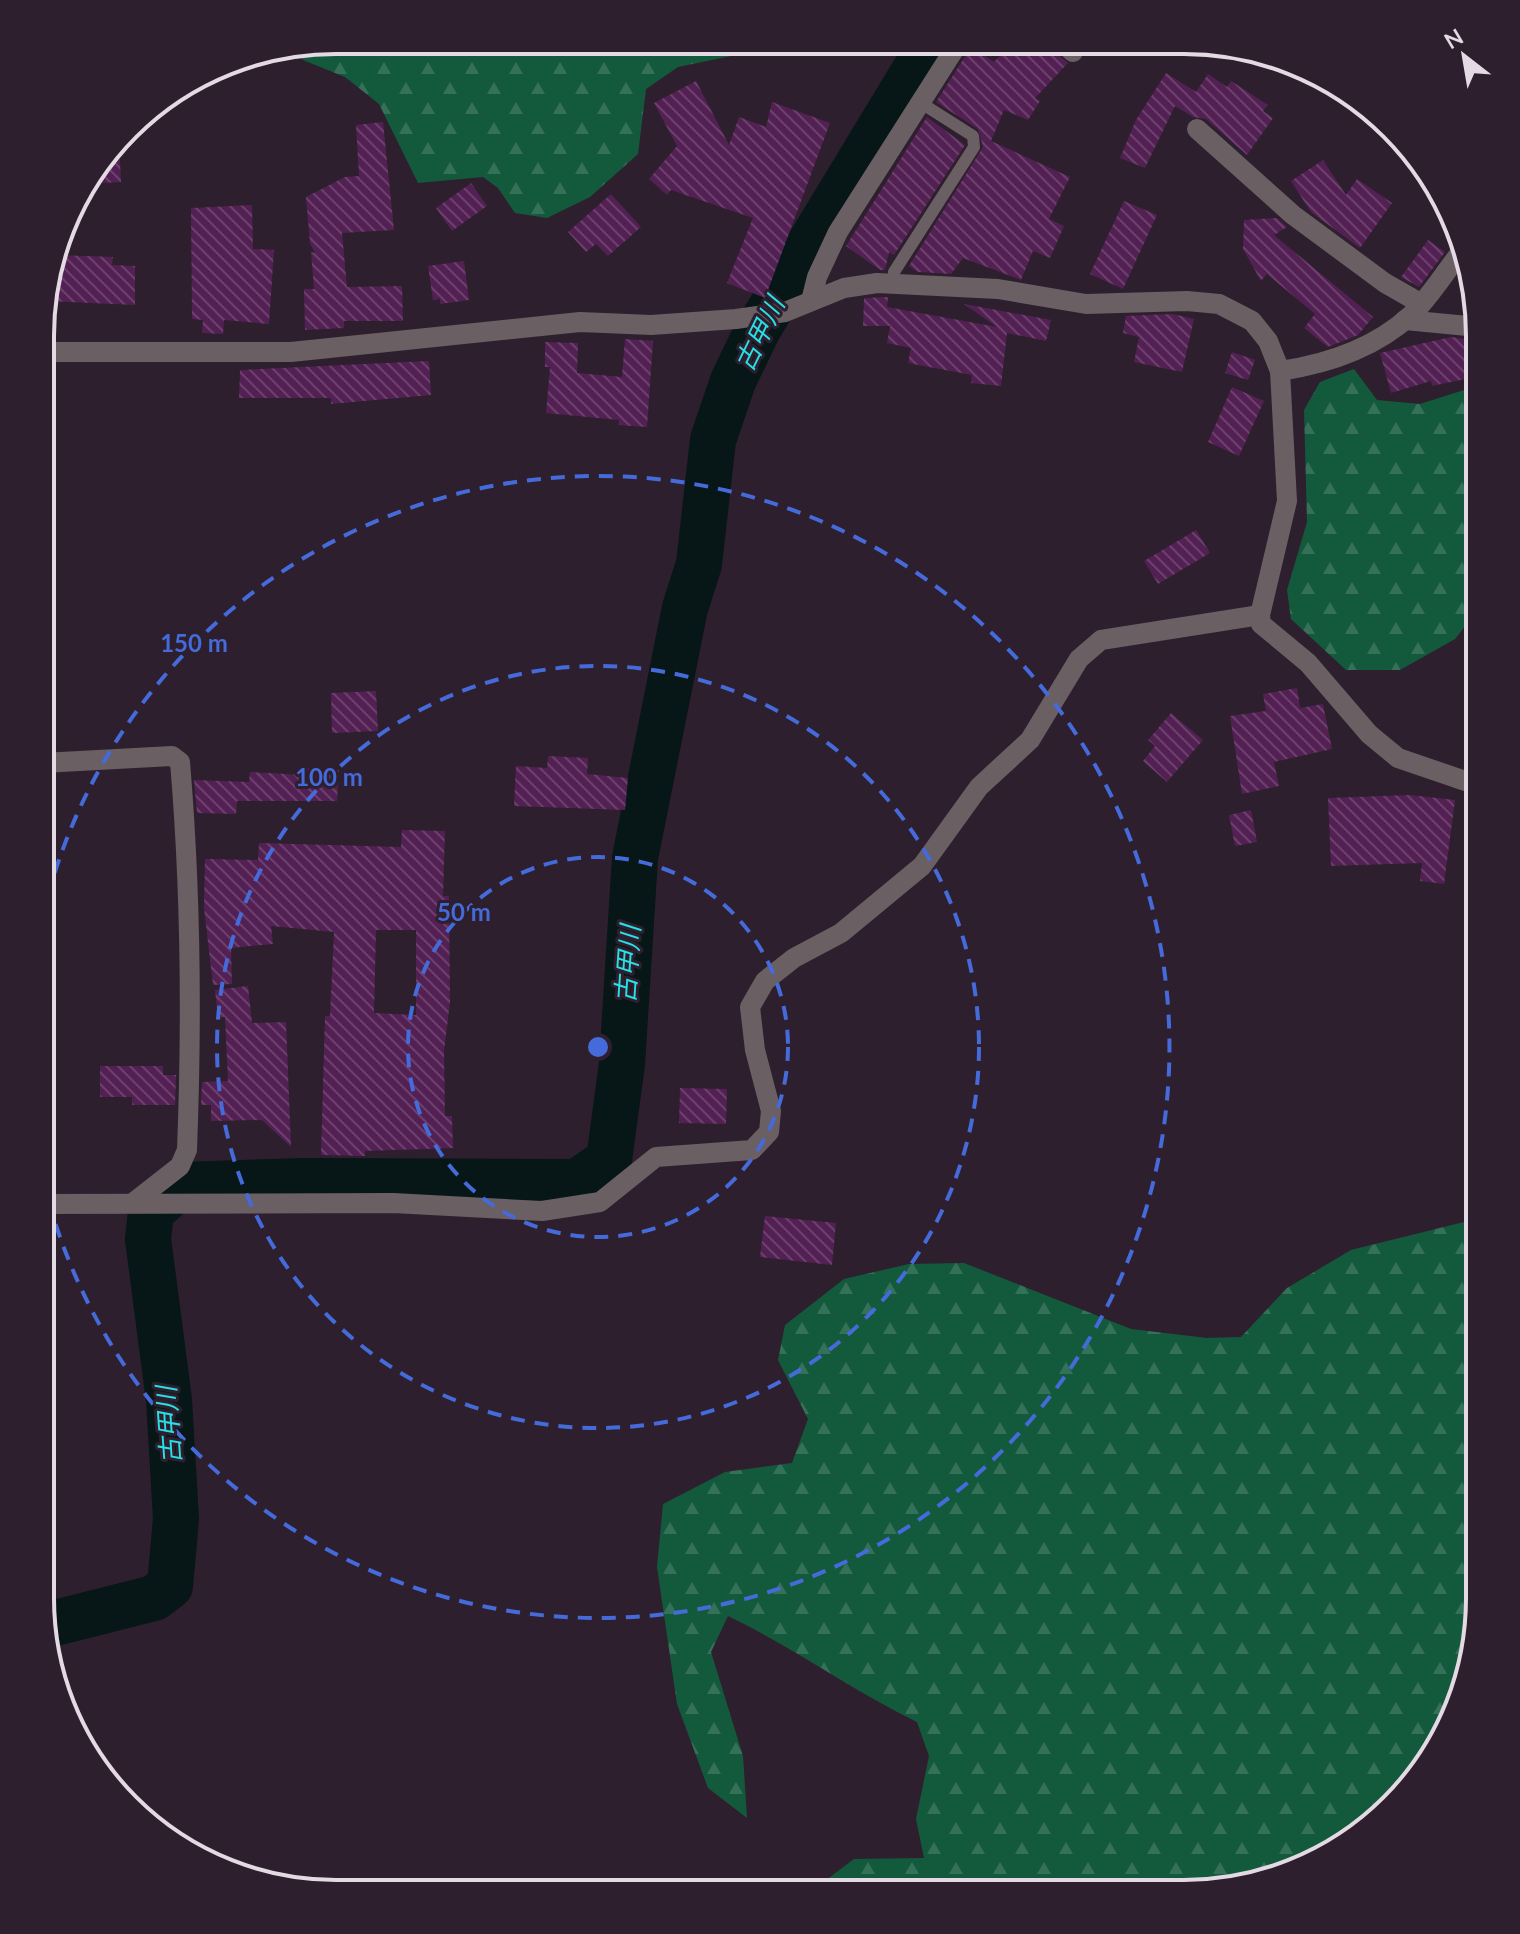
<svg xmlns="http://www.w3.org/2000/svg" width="1520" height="1934" font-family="Lato,'Noto Sans JP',sans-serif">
  <defs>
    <pattern id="forest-firs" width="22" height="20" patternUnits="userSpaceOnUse" patternTransform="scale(2)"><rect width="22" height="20" fill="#135a3c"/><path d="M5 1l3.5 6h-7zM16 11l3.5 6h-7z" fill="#357158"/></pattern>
    <pattern id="building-back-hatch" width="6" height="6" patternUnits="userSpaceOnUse" patternTransform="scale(2)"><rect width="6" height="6" fill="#532054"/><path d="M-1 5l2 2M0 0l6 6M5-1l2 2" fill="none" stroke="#6c406c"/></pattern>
  </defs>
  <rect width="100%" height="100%" fill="#2d1f2d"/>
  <g fill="url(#forest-firs)">
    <path d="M336,40L771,41L741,54L678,67L646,89L638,154L590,197L547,218L515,213L498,188L483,177L418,183L379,104L345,77L303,60L295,47Z"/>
    <path d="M1354,369L1377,400L1420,404L1480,385V616L1474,615L1455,639L1400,670H1346L1291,619L1287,590L1307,522L1304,410L1320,382Z"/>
    <path d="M1480,1218L1479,1617L1464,1692L1430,1762L1331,1855L1203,1893H809L854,1859L924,1858L916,1819L929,1756L917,1722C851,1690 793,1647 728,1616L711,1652L743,1756L747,1818L708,1788L677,1704L657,1567L663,1504L725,1472L792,1463L808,1419L778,1360L785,1325L844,1279L909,1264L964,1263L1131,1329L1207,1338L1241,1337L1287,1288L1351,1250Z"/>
  </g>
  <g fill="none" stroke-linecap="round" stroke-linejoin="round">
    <path stroke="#071617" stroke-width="46" d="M47,1625L154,1598L170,1586L176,1519L169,1400L148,1239L151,1212L181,1185L303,1181L577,1182L609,1160L622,1064L635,858L685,608L699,564L713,440L733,381L758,329L932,42"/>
  </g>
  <g fill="url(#building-back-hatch)" fill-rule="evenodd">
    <path d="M1013,42H1049L1053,51L1068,63L1035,98L1040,101L1028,120L1004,110L991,141L1070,177L1049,219L1064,226L1050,258L1033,251L1021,280L963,258L951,274L918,272L909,266L983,147L978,129L936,102L971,47L994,62Z"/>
    <path d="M1166,73L1196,92L1208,74L1227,87L1231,81L1268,105L1263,111L1273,118L1247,155L1206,119L1193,117L1175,106L1145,168L1120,158L1136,120Z"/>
    <path d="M696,81L729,145L739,117L766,127L772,102L830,123L765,298L727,283L753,218L671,190L667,195L649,179L677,146L654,103Z"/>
    <path d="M927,117L965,145L894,255L889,252L885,270H880L846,246Z"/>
    <path d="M383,122L394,230L342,233L347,287L402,286L403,321H344V328L305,330L304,289H314L311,252L315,253L310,243L306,197L345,177L359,176L356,125Z"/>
    <path d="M119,140L121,182L83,184L109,153Z"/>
    <path d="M1323,160L1346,195L1357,179L1392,203L1360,248L1311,212L1291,181Z"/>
    <path d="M471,183L487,206L452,231L436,208Z"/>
    <path d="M611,194L641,227L608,256L596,244L586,252L568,232Z"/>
    <path d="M1124,201L1157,215L1123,289L1090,274Z"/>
    <path d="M252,205L253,249L274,250L269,324L224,320L223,334L202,333L203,320L192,319L191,208Z"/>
    <path d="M1277,218L1287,227L1274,235L1373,317L1358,335L1328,347L1304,328L1315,314L1267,274L1261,281L1243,249L1244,220Z"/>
    <path d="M1428,240L1445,252L1419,287L1401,277Z"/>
    <path d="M57,255L113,257L112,265L135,266V305L46,301L47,284Z"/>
    <path d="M464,261L469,300L440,304V299L433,300L428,266Z"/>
    <path d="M888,297L887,307L997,327L964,304L1051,320L1046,341L1007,333L1001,386L971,383L972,375L908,363L911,348L887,343L890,326H863L864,298Z"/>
    <path d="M1173,314L1194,319L1182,372L1134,362L1139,337L1123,333L1126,316Z"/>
    <path d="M1451,337L1472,340L1480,376L1432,386L1431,381L1391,393L1380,353Z"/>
    <path d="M625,339L653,341L647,427L618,425L619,420L546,413L550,367H545V342L578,343L577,373L622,377Z"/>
    <path d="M1232,352L1255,360L1248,380L1225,373Z"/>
    <path d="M429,361L431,395L331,404V398H239L240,370Z"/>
    <path d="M1232,387L1264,401L1239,456L1208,442Z"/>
    <path d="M1196,530L1210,553L1158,584L1144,561Z"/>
    <path d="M1297,688L1300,708L1323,704L1332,749L1274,762L1279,786L1242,794L1230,716L1266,711L1263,694Z"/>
    <path d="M376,691L378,731L332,733L331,693Z"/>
    <path d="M1171,713L1203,740L1167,782L1143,761L1155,746L1148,740Z"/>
    <path d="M548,756L588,758L587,774L628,778L625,810L514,806L516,766L547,768Z"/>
    <path d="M305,768L339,770L337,801H237L236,814L197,813L194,780L249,782L250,772L305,775Z"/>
    <path d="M1410,795L1455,800L1444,884L1420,881L1422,863L1331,866L1328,798Z"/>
    <path d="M1251,810L1257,842L1235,846L1229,815Z"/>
    <path d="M402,830L445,831L443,896H449L450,1002L444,1051L445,1116H452L453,1148L365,1151V1156L321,1155L325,1016H330L334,932L271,926L273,944L231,948L232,984L213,985L204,908L205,859L258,860L259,843L401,847ZM376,930H416V1015L374,1013Z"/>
    <path d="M248,986L252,1023L286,1022L291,1147L262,1120L211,1121V1105H201L202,1082L228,1081L225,1017L218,1018L215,990Z"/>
    <path d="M100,1066H163V1075H176L175,1105H132V1097H100Z"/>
    <path d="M680,1088L727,1089L726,1124L679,1123Z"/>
    <path d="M765,1216L836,1223L832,1265L760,1257Z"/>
  </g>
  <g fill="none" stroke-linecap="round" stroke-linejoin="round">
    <path stroke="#6a5f62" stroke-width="12" d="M893,285L894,272L974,147L973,136L921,103"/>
    <g stroke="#6a5f62" stroke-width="20">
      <path d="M1062,42L1073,52"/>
      <path d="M1197,129L1293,215L1385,283L1420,303"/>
      <path d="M811,301L817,277L838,232L959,42"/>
      <path d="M1405,320L1478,327"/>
      <path d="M42,352H291L580,322L651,325L736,319L785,312L844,288L877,283L998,289L1086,304L1187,301L1219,304L1252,321L1268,341L1280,371L1287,501L1260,615L1261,624L1308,663L1369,734L1398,758L1480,786"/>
      <path d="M1280,371C1327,364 1375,348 1411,315C1429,298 1443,275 1458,256"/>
      <path d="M42,763L172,756L180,762C191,892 192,1020 187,1150L180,1166L134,1202"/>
      <path d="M41,1204L393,1203L542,1211L600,1202L656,1157L752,1150L769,1132L771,1111L755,1050L750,1007L765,981L794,958L841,933L922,866L979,787L1030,740L1079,659L1101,640L1260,615"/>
    </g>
  </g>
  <g fill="none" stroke="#456ada" stroke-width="4" stroke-dasharray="14 10">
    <circle cx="598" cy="1047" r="190"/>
    <circle cx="598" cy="1047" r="381"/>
    <path d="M42 919A571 571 0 1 1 42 1175"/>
  </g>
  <g text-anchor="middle" stroke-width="6" stroke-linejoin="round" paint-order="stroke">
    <g font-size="26" font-style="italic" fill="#26e1e5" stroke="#2d1f2d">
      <text transform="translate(760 334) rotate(-64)" y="9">古甲川</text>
      <text transform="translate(628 964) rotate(-86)" y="9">古甲川</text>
      <text transform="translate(169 1425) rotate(-94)" y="9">古甲川</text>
    </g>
  </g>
  <path d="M0 0H1520V1934H0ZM336 54H1184A282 282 0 0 1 1466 336V1598A282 282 0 0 1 1184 1880H336A282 282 0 0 1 54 1598V336A282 282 0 0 1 336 54Z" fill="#2d1f2d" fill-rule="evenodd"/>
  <path fill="none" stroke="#e4dae4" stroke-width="4" d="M336 54H1184A282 282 0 0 1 1466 336V1598A282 282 0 0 1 1184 1880H336A282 282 0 0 1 54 1598V336A282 282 0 0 1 336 54Z"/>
  <circle cx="598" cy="1047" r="12" fill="#456ada" stroke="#2d1f2d" stroke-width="4"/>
  <g font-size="24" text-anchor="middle" font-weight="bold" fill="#456ada" stroke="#2d1f2d" stroke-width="6" stroke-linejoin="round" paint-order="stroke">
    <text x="194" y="652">150 m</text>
    <text x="329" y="786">100 m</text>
    <text x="464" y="921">50 m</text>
  </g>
  <g transform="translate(1464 56) rotate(329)" stroke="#2d1f2d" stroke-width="6" paint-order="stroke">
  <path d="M0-6L14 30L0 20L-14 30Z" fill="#e4dae4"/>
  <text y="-12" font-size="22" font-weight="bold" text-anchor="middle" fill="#e4dae4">N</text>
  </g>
</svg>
